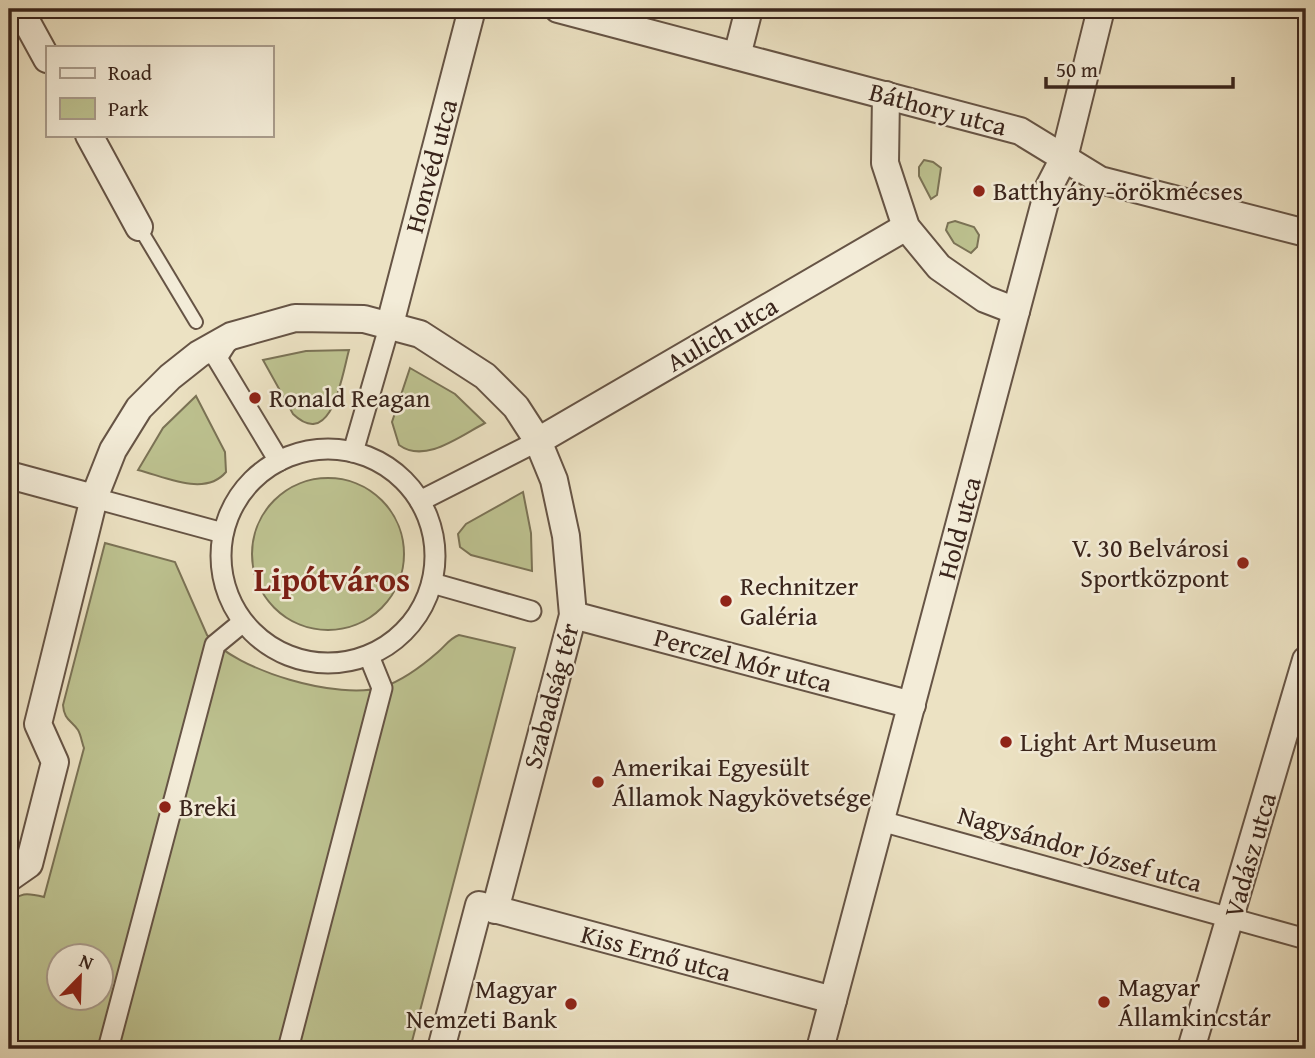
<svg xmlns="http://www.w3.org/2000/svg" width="1315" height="1058" font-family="'Gentium Book Plus',serif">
  <rect width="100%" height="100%" fill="#ece2c3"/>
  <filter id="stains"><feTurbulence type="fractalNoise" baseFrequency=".00286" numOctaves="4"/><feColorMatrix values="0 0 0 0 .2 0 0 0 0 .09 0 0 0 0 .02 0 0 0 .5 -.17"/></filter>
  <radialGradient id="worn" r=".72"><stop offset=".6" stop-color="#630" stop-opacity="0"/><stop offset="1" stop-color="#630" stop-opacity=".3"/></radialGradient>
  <g fill="#bdc290" stroke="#7b7356" stroke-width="2" fill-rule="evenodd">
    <path d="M924,160L933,162L941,168L937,195L931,199L919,176V167Z"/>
    <path d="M955,221L974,227L979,235L977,247L971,253L954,243L946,230L948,223Z"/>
    <path d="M349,350C342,375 332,451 293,414L263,360L306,351Z"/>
    <path d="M410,368L455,394L485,423C460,436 425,464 399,445L392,422Z"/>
    <path d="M196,396L225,452L226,472C205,497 166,477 138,470L163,428Z"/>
    <circle cx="328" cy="554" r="76"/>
    <path d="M523,492L531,533L532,571L471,555L460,547L458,534L466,524Z"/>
    <path d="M105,543L175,562L207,635C236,671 340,701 383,687C404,680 422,666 438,652C445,646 450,638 459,635L515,648L410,1049H9V907C18,891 28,893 44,897L84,748C82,743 81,735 78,730C71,720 64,720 63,705ZM60,956H102V998H60Z"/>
  </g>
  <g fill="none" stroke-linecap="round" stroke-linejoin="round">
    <defs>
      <path id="service" d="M139,227L196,322"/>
      <g id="pedestrian">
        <path d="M231,336L217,358L279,461"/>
        <circle cx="328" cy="556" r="107"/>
        <path d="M353,452L390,324"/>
        <path d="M94,498L223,533"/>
        <path d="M420,501L538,441"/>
        <path d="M432,583L531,611"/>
        <path d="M881,821L1306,939"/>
        <path d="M108,1049L215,645L243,622"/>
        <path d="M288,1049L382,688L369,656"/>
      </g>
      <g id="minor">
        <path d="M558,9L1020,131L1100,180L1306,233"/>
        <path d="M24,17L47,59"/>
        <path d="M737,56L749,9"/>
        <path d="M886,95L885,163L906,227L939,267L985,299L1016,311"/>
        <path d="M89,135L139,227"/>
        <path d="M390,324L472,9"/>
        <path d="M538,441L906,227"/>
        <path d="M9,475L94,498"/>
        <path d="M573,615L912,705"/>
        <path d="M9,878L29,864L55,762L38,724L94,498L113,450L139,408L170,377L199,354L231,336L295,318L364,319L420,334L485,376L516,407L538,441L554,480L566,536L573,615L495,910"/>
        <path d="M441,1049L479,905L833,1000"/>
        <path d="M820,1049L1049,187L1064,158L1101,9"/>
        <path d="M1191,1049L1306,660"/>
      </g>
    </defs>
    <use href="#service" stroke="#665445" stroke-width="16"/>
    <use href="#pedestrian" stroke="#665445" stroke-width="23"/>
    <use href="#minor" stroke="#665445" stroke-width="30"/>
    <use href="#service" stroke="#f3ecd8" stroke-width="12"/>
    <use href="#pedestrian" stroke="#f3ecd8" stroke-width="19"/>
    <use href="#minor" stroke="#f3ecd8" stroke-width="26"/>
  </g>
  <g fill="#8f2418" stroke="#f3ecd8" stroke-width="2.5">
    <circle cx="979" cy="191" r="7"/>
    <circle cx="255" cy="398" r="7"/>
    <circle cx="1243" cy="563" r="7"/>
    <circle cx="726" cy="601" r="7"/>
    <circle cx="1006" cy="742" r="7"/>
    <circle cx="598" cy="782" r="7"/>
    <circle cx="165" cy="807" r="7"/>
    <circle cx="1104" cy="1002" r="7"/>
    <circle cx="571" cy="1004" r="7"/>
  </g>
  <g text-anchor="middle" stroke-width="5" stroke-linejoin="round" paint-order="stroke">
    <g font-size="26" fill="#39241b" stroke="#f3ecd8">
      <text transform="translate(938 109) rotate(15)" y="9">Báthory utca</text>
      <text transform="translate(431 166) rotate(-75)" y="9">Honvéd utca</text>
      <text transform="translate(722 334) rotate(-30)" y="9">Aulich utca</text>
      <text transform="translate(959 528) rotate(-75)" y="9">Hold utca</text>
      <text transform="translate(743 660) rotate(15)" y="9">Perczel Mór utca</text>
      <text transform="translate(551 696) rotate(-75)" y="9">Szabadság tér</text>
      <text transform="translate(1080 849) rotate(16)" y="9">Nagysándor József utca</text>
      <text transform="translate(1250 855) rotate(-74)" y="9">Vadász utca</text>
      <text transform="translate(656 953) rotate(15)" y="9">Kiss Ernő utca</text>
    </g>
    <g font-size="26" fill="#39241b" stroke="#f3ecd8" text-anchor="start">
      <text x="993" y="200">Batthyány-örökmécses</text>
      <text x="269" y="407">Ronald Reagan</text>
      <text x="1229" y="557" text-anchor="end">V. 30 Belvárosi<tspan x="1229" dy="30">Sportközpont</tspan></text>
      <text x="740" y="595">Rechnitzer<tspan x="740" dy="30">Galéria</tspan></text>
      <text x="1020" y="751">Light Art Museum</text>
      <text x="612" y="776">Amerikai Egyesült<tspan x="612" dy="30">Államok Nagykövetsége</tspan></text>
      <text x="179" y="816">Breki</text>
      <text x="1118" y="996">Magyar<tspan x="1118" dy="30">Államkincstár</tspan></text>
      <text x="557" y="998" text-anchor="end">Magyar<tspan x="557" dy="30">Nemzeti Bank</tspan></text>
    </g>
    <g font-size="33" font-weight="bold" fill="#7a1f14" stroke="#f3ecd8">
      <text x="332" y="591">Lipótváros</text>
    </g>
  </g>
  <rect width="1315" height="1058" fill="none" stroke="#ece2c3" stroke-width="35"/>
  <rect x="10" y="10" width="1294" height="1037" fill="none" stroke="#39241b" stroke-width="3.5"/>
  <rect x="18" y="18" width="1280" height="1023" fill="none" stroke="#39241b" stroke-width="2"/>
  <rect x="46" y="46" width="228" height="91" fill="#f3ecd8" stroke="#a99c8c" stroke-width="2"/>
  <rect x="60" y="68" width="35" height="10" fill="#f3ecd8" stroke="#a99c8c" stroke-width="2"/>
  <text x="108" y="80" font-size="21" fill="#39241b">Road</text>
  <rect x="60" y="98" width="35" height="21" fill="#bdc290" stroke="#a99c8c" stroke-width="2"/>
  <text x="108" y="116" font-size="21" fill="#39241b">Park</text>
  <g transform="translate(80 977) rotate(23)"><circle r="33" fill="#f3ecd8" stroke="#a99c8c" stroke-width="2"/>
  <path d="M0-5L12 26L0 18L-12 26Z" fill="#8f2418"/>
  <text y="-10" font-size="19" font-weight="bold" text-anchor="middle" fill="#39241b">N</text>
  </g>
  <path d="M1046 77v10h187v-10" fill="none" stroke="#39241b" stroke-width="3.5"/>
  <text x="1056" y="77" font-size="21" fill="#39241b" stroke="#f3ecd8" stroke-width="5" paint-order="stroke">50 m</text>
  <rect width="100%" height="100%" filter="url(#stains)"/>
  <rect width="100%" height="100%" fill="url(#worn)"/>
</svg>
